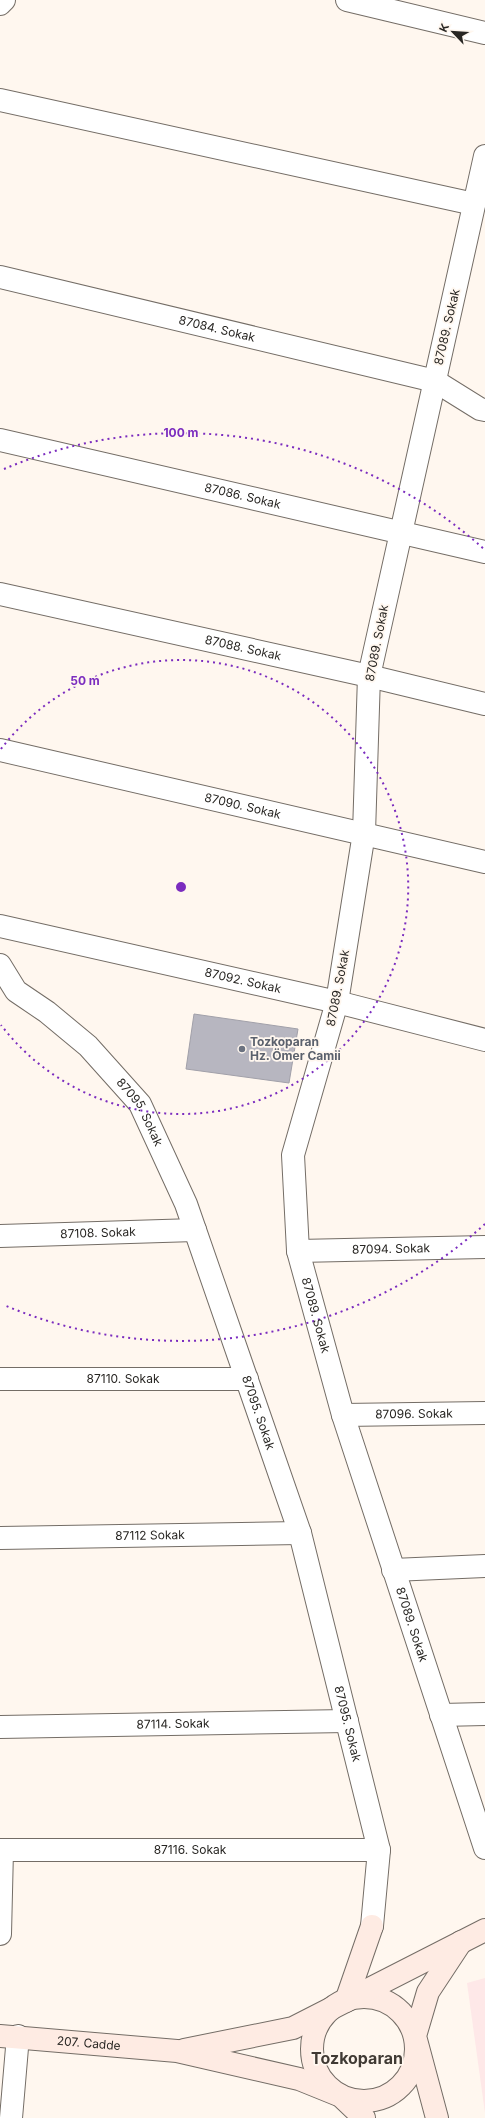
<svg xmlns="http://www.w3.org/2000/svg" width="485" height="2118" font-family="Inter,sans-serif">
  <rect width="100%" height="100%" fill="#fff7ef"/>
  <path fill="#fee8e8" d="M485,1978V2113L467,1983Z"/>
  <path fill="#b7b6c0" stroke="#a1a0a9" d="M194,1014L298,1029L289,1083L186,1069Z"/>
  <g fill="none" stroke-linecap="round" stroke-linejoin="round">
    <defs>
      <g id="street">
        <path d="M347,0L485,33"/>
        <path d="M0,4L4,0"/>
        <path d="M0,100L474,204"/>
        <path id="s1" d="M485,156L369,676L364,833L337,1002L293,1155L298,1251L343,1415L485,1848"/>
        <path id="s2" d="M0,277L435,381L480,409L485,410"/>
        <path id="s3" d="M0,440L485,552"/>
        <path id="s4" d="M0,594L369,676L485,704"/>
        <path id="s5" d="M0,750L485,862"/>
        <path id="s6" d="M0,926L337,1002L485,1040"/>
        <path id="s7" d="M0,965L16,991L47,1012L88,1046L140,1104L186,1204L300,1533L379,1850L372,1926"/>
        <path id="s8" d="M0,1236L195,1230"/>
        <path id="s9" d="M298,1251L485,1247"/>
        <path id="s10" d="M0,1379H247"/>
        <path id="s11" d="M343,1415L485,1413"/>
        <path id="s12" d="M0,1538L300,1533"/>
        <path d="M393,1570L485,1566"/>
        <path d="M441,1715L485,1714"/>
        <path id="s13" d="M0,1727L347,1721"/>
        <path id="s14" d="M0,1850H379"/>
        <path d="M0,1934L2,1850"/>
        <path d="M11,2118L18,2036"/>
      </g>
      <g id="secondary">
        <circle cx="364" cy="2049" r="52"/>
        <path d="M346,2001L372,1926"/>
        <path id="s15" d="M0,2036L177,2051L299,2079L341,2096L364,2118"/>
        <path d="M184,2050L293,2028L485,1930"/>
        <path d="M437,2118L415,2036L428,1992L461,1942"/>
      </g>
    </defs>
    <use href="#street" stroke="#746d66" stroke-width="24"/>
    <use href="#secondary" stroke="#746d66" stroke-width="24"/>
    <use href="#street" stroke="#fff" stroke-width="22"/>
    <use href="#secondary" stroke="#feebe3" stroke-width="22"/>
  </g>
  <g fill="none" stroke="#7b2cbf" stroke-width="2" stroke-dasharray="2 4">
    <path d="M1 749A227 227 0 1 1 1 1025"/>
    <path d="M485 1224A454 454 0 0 1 4 1305M4 469A454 454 0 0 1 485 550"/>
  </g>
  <circle fill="#6b7280" stroke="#fff7ef" stroke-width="1.5" cx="242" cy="1049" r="4"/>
  <g text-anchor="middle" stroke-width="3.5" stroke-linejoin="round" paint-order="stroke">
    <g font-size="12" fill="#282623" stroke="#fff7ef">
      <text transform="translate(447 327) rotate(-77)" y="4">87089. Sokak</text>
      <text dy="4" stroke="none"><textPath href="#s2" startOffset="223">87084. Sokak</textPath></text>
      <text dy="4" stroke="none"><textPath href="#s3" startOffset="249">87086. Sokak</textPath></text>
      <text transform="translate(377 643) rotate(-79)" y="4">87089. Sokak</text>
      <text dy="4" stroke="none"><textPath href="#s4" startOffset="249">87088. Sokak</textPath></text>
      <text dy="4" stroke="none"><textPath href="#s5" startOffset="249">87090. Sokak</textPath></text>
      <text dy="4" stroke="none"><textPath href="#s6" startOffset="249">87092. Sokak</textPath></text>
      <text transform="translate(338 988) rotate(-79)" y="4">87089. Sokak</text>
      <text dy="4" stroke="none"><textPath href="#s7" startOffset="206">87095. Sokak</textPath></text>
      <text dy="4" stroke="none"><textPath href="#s8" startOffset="98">87108. Sokak</textPath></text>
      <text dy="4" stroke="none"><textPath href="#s9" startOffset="93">87094. Sokak</textPath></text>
      <text dy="4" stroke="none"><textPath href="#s1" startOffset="1183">87089. Sokak</textPath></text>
      <text dy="4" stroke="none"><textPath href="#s10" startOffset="123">87110. Sokak</textPath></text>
      <text dy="4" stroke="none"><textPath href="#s7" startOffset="530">87095. Sokak</textPath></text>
      <text dy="4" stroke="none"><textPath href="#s11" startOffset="71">87096. Sokak</textPath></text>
      <text dy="4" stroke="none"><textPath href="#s12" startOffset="150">87112 Sokak</textPath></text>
      <text dy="4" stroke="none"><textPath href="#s1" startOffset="1507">87089. Sokak</textPath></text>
      <text dy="4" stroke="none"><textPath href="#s13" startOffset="173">87114. Sokak</textPath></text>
      <text dy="4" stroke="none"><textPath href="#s7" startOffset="854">87095. Sokak</textPath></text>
      <text dy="4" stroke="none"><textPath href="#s14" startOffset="190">87116. Sokak</textPath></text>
      <text dy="4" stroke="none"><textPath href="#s15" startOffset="89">207. Cadde</textPath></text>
    </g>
    <g font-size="12" font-weight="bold" fill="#5b616d" stroke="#fff7ef" text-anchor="start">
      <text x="250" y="1046">Tozkoparan<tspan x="250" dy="14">Hz. Ömer Camii</tspan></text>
    </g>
    <g font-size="16" font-weight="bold" fill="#403a34" stroke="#fff7ef">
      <text x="357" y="2064">Tozkoparan</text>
    </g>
  </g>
  <circle cx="181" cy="887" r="6" fill="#7b2cbf" stroke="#fff7ef" stroke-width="2"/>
  <g font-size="12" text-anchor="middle" font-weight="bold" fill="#7b2cbf" stroke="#fff7ef" stroke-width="3.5" stroke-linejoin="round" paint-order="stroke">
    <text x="181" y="437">100 m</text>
    <text x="85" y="685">50 m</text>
  </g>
  <g transform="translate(453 32) rotate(295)" stroke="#fff7ef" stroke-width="3" paint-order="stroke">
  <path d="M0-3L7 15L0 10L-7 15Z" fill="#282623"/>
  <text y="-6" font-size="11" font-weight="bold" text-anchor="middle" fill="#282623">K</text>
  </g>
</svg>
